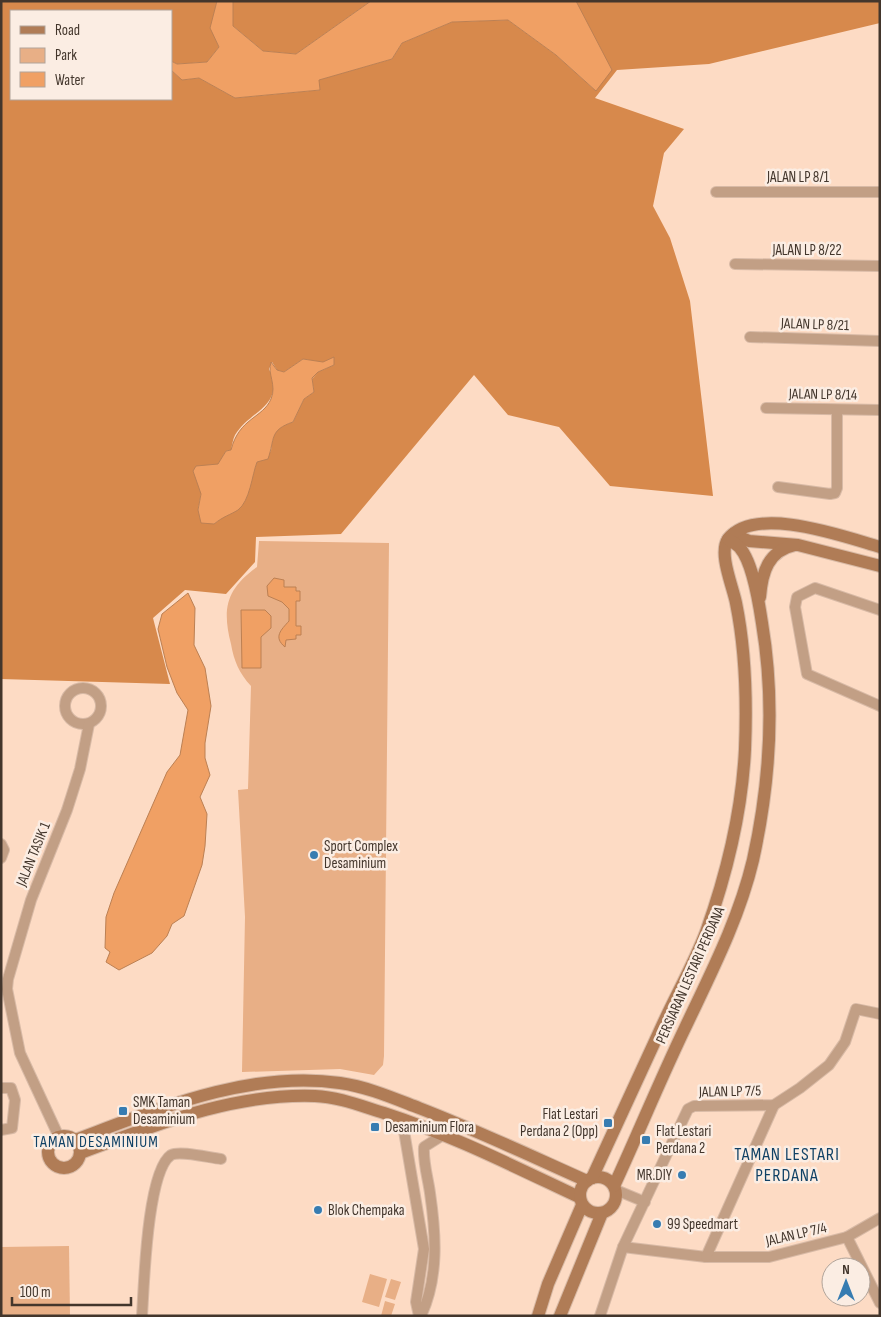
<svg xmlns="http://www.w3.org/2000/svg" width="881" height="1317" font-family="'Sofia Sans Condensed',sans-serif">
  <rect width="100%" height="100%" fill="#fddbc4"/>
  <g fill="#e8af86">
    <path d="M259,541L389,543L384,1056L383,1065L374,1075L340,1069L242,1072L245,917L238,790L248,789L251,686C239,673 234,661 231,644C222,609 226,589 257,567Z"/>
    <path d="M69,1246L70,1316H1V1247Z"/>
    <path d="M370,1274L387,1279L379,1307L362,1302Z"/>
    <path d="M391,1279L401,1282L395,1300L385,1297Z"/>
    <path d="M385,1301L395,1304L391,1316H381Z"/>
  </g>
  <g fill="#d7894c" fill-rule="evenodd">
    <path d="M1,1H217L211,28L219,47L207,62L177,64L171,61V11H11V99H171V70L182,80L199,78L235,98L320,90L318,80L392,59L402,43L452,22L508,20L556,55L596,91L576,1H880V23L709,64L617,70L595,98L684,129L664,153L653,206L670,238L690,301L713,496L610,486L559,427L508,415L474,375L341,534L256,537L255,562L226,594L185,590L153,618L170,684L1,679ZM303,359L334,365L318,372L312,379L314,392L304,399L293,422C275,428 273,432 271,451L257,462L239,509L226,514L214,524L198,510L201,494L226,451L231,450C232,445 233,439 235,435C250,410 286,406 269,369L272,362L277,370L284,372Z"/>
    <path d="M233,1H371L296,54L263,51L233,26Z"/>
  </g>
  <g fill="#f0a064" stroke="#bc8053">
    <path d="M217,1H233V26L263,51L296,54L371,1H576L612,70L596,91L556,55L508,20L452,22L402,43L392,59L319,80L320,90L235,98L199,78L182,80L171,70V61L177,64L207,62L219,47L210,28Z"/>
    <path d="M334,357V365L318,372L312,378L314,392L304,399L293,422C269,430 275,439 268,459L257,462C252,475 250,501 238,510C230,515 224,516 214,524L201,523L198,510L201,494L193,471L196,466L218,464L226,451L231,450C239,418 263,418 271,399C277,385 267,374 271,362L277,370L284,372L303,359L323,362Z"/>
    <path d="M274,578L284,580V587H296V591H300V601H296V626H301V635H296V639L286,640L285,647C273,637 281,630 289,621V609L282,602L268,596L267,586Z"/>
    <path d="M188,593L195,608L194,645L205,668L211,706L205,743V758L210,775L200,797L207,814L205,846L202,865L184,916L172,924L167,936L152,953L119,970L106,962L110,952L105,948L106,917L114,893L167,772L180,755L188,710L177,693L167,667L158,629L162,614Z"/>
    <path d="M241,610H265L271,616V628L261,637V668H242Z"/>
  </g>
  <g fill="none" stroke-linecap="round" stroke-linejoin="round">
    <defs>
      <g id="street">
        <path d="M716,192H880"/>
        <path d="M735,264L880,266"/>
        <path d="M750,337L880,341"/>
        <path d="M766,408L880,410"/>
        <path d="M778,487L830,494L835,493L837,488V410"/>
        <path d="M880,610L815,588L797,597L795,607L807,674L880,706"/>
        <circle cx="83" cy="706" r="18"/>
        <path d="M1,844L4,850L1,858"/>
        <path d="M1,1088H11L15,1100L12,1128L1,1130"/>
        <path d="M392,1117L402,1125L404,1131L424,1249L416,1302L419,1316"/>
        <path d="M59,1137L20,1053L7,989L8,979L31,900L67,810L80,769L89,724"/>
        <path d="M616,1190L645,1202"/>
        <path d="M847,1237L880,1303"/>
        <path d="M623,1247L706,1257H769L847,1237L880,1218"/>
        <path d="M706,1257L774,1105"/>
        <path d="M142,1316C144,1286 147,1171 171,1155C180,1150 210,1158 221,1159"/>
        <path d="M421,1316C439,1277 436,1234 430,1193C428,1178 423,1163 424,1147L443,1135"/>
        <path d="M600,1316L623,1247L688,1109L694,1106L774,1105L800,1088L829,1065L845,1042L856,1009L880,1014"/>
      </g>
      <g id="secondary">
        <path d="M733,534L749,541L798,545L880,566"/>
        <path d="M760,597C762,572 768,551 795,545"/>
        <circle cx="64" cy="1152" r="16"/>
        <path d="M75,1140C158,1109 249,1070 340,1083C368,1087 393,1098 419,1108C476,1130 531,1156 587,1181"/>
        <path d="M80,1153C156,1125 232,1093 315,1096C339,1097 361,1106 384,1113C452,1135 515,1167 579,1197"/>
        <circle cx="598" cy="1195" r="18"/>
        <path d="M592,1178C615,1127 639,1077 662,1026C676,995 694,964 706,932C727,873 742,812 745,749C747,700 746,652 736,603C733,587 718,553 728,539C755,504 845,537 880,547"/>
        <path d="M614,1186C638,1134 660,1080 685,1028C711,973 739,919 753,860C770,783 775,701 762,623C759,603 753,563 740,548C737,544 732,542 728,539"/>
        <path d="M538,1316L548,1284L582,1205"/>
        <path d="M560,1316L602,1213"/>
      </g>
    </defs>
    <use href="#street" stroke="#d8baa6" stroke-width="12"/>
    <use href="#secondary" stroke="#d8baa6" stroke-width="14"/>
    <use href="#street" stroke="#c29f85" stroke-width="10"/>
    <use href="#secondary" stroke="#b07c56" stroke-width="12"/>
  </g>
  <g fill="#377cb1" stroke="#fbede3" stroke-width="2">
    <circle cx="314" cy="855" r="5"/>
    <rect x="118" y="1106" width="10" height="10" rx="2.5"/>
    <rect x="603" y="1118" width="10" height="10" rx="2.5"/>
    <rect x="370" y="1122" width="10" height="10" rx="2.5"/>
    <rect x="641" y="1135" width="10" height="10" rx="2.5"/>
    <circle cx="682" cy="1175" r="5"/>
    <circle cx="318" cy="1210" r="5"/>
    <circle cx="657" cy="1224" r="5"/>
  </g>
  <g text-anchor="middle" stroke-width="5" stroke-linejoin="round" paint-order="stroke">
    <g font-size="15" fill="#43362c" stroke="#fbede3">
      <text x="798" y="182">JALAN LP 8/1</text>
      <text x="807" y="255">JALAN LP 8/22</text>
      <text transform="translate(815 324) rotate(2)" y="5">JALAN LP 8/21</text>
      <text transform="translate(823 394) rotate(1)" y="5">JALAN LP 8/14</text>
      <text transform="translate(33 854) rotate(-68)" y="5">JALAN TASIK 1</text>
      <text transform="translate(690 975) rotate(-66)" y="5">PERSIARAN LESTARI PERDANA</text>
      <text transform="translate(730 1091) rotate(-1)" y="5">JALAN LP 7/5</text>
      <text transform="translate(796 1234) rotate(-13)" y="5">JALAN LP 7/4</text>
    </g>
    <g font-size="15" fill="#43362c" stroke="#fbede3" text-anchor="start">
      <text x="324" y="851">Sport Complex<tspan x="324" dy="17">Desaminium</tspan></text>
      <text x="133" y="1107">SMK Taman<tspan x="133" dy="17">Desaminium</tspan></text>
      <text x="598" y="1119" text-anchor="end">Flat Lestari<tspan x="598" dy="17">Perdana 2 (Opp)</tspan></text>
      <text x="385" y="1132">Desaminium Flora</text>
      <text x="656" y="1136">Flat Lestari<tspan x="656" dy="17">Perdana 2</tspan></text>
      <text x="672" y="1180" text-anchor="end">MR.DIY</text>
      <text x="328" y="1215">Blok Chempaka</text>
      <text x="667" y="1229">99 Speedmart</text>
    </g>
    <g font-size="16" letter-spacing="1" fill="#104165" stroke="#fbede3">
      <text x="96" y="1147">TAMAN DESAMINIUM</text>
    </g>
    <g font-size="18" letter-spacing="1" fill="#104165" stroke="#fbede3">
      <text x="787" y="1160">TAMAN LESTARI<tspan x="787" dy="21">PERDANA</tspan></text>
    </g>
  </g>
  <rect width="881" height="1317" fill="none" stroke="#43362c" stroke-width="5"/>
  <rect x="10" y="10" width="162" height="90" fill="#fbede3" stroke="#b1a49a"/>
  <rect x="20" y="26" width="25" height="8" fill="#b07c56" stroke="#b1a49a"/>
  <text x="55" y="35" font-size="15" fill="#43362c">Road</text>
  <rect x="20" y="48" width="25" height="15" fill="#e8af86" stroke="#b1a49a"/>
  <text x="55" y="60" font-size="15" fill="#43362c">Park</text>
  <rect x="20" y="72" width="25" height="15" fill="#f0a064" stroke="#b1a49a"/>
  <text x="55" y="85" font-size="15" fill="#43362c">Water</text>
  <g transform="translate(846 1282)"><circle r="24" fill="#fbede3" stroke="#b1a49a"/>
  <path d="M0-4L9 19L0 12L-9 19Z" fill="#377cb1"/>
  <text y="-8" font-size="14" font-weight="bold" text-anchor="middle" fill="#43362c">N</text>
  </g>
  <path d="M12 1297v8h119v-8" fill="none" stroke="#43362c" stroke-width="2.5"/>
  <text x="20" y="1297" font-size="15" fill="#43362c" stroke="#fbede3" stroke-width="4" paint-order="stroke">100 m</text>
</svg>
